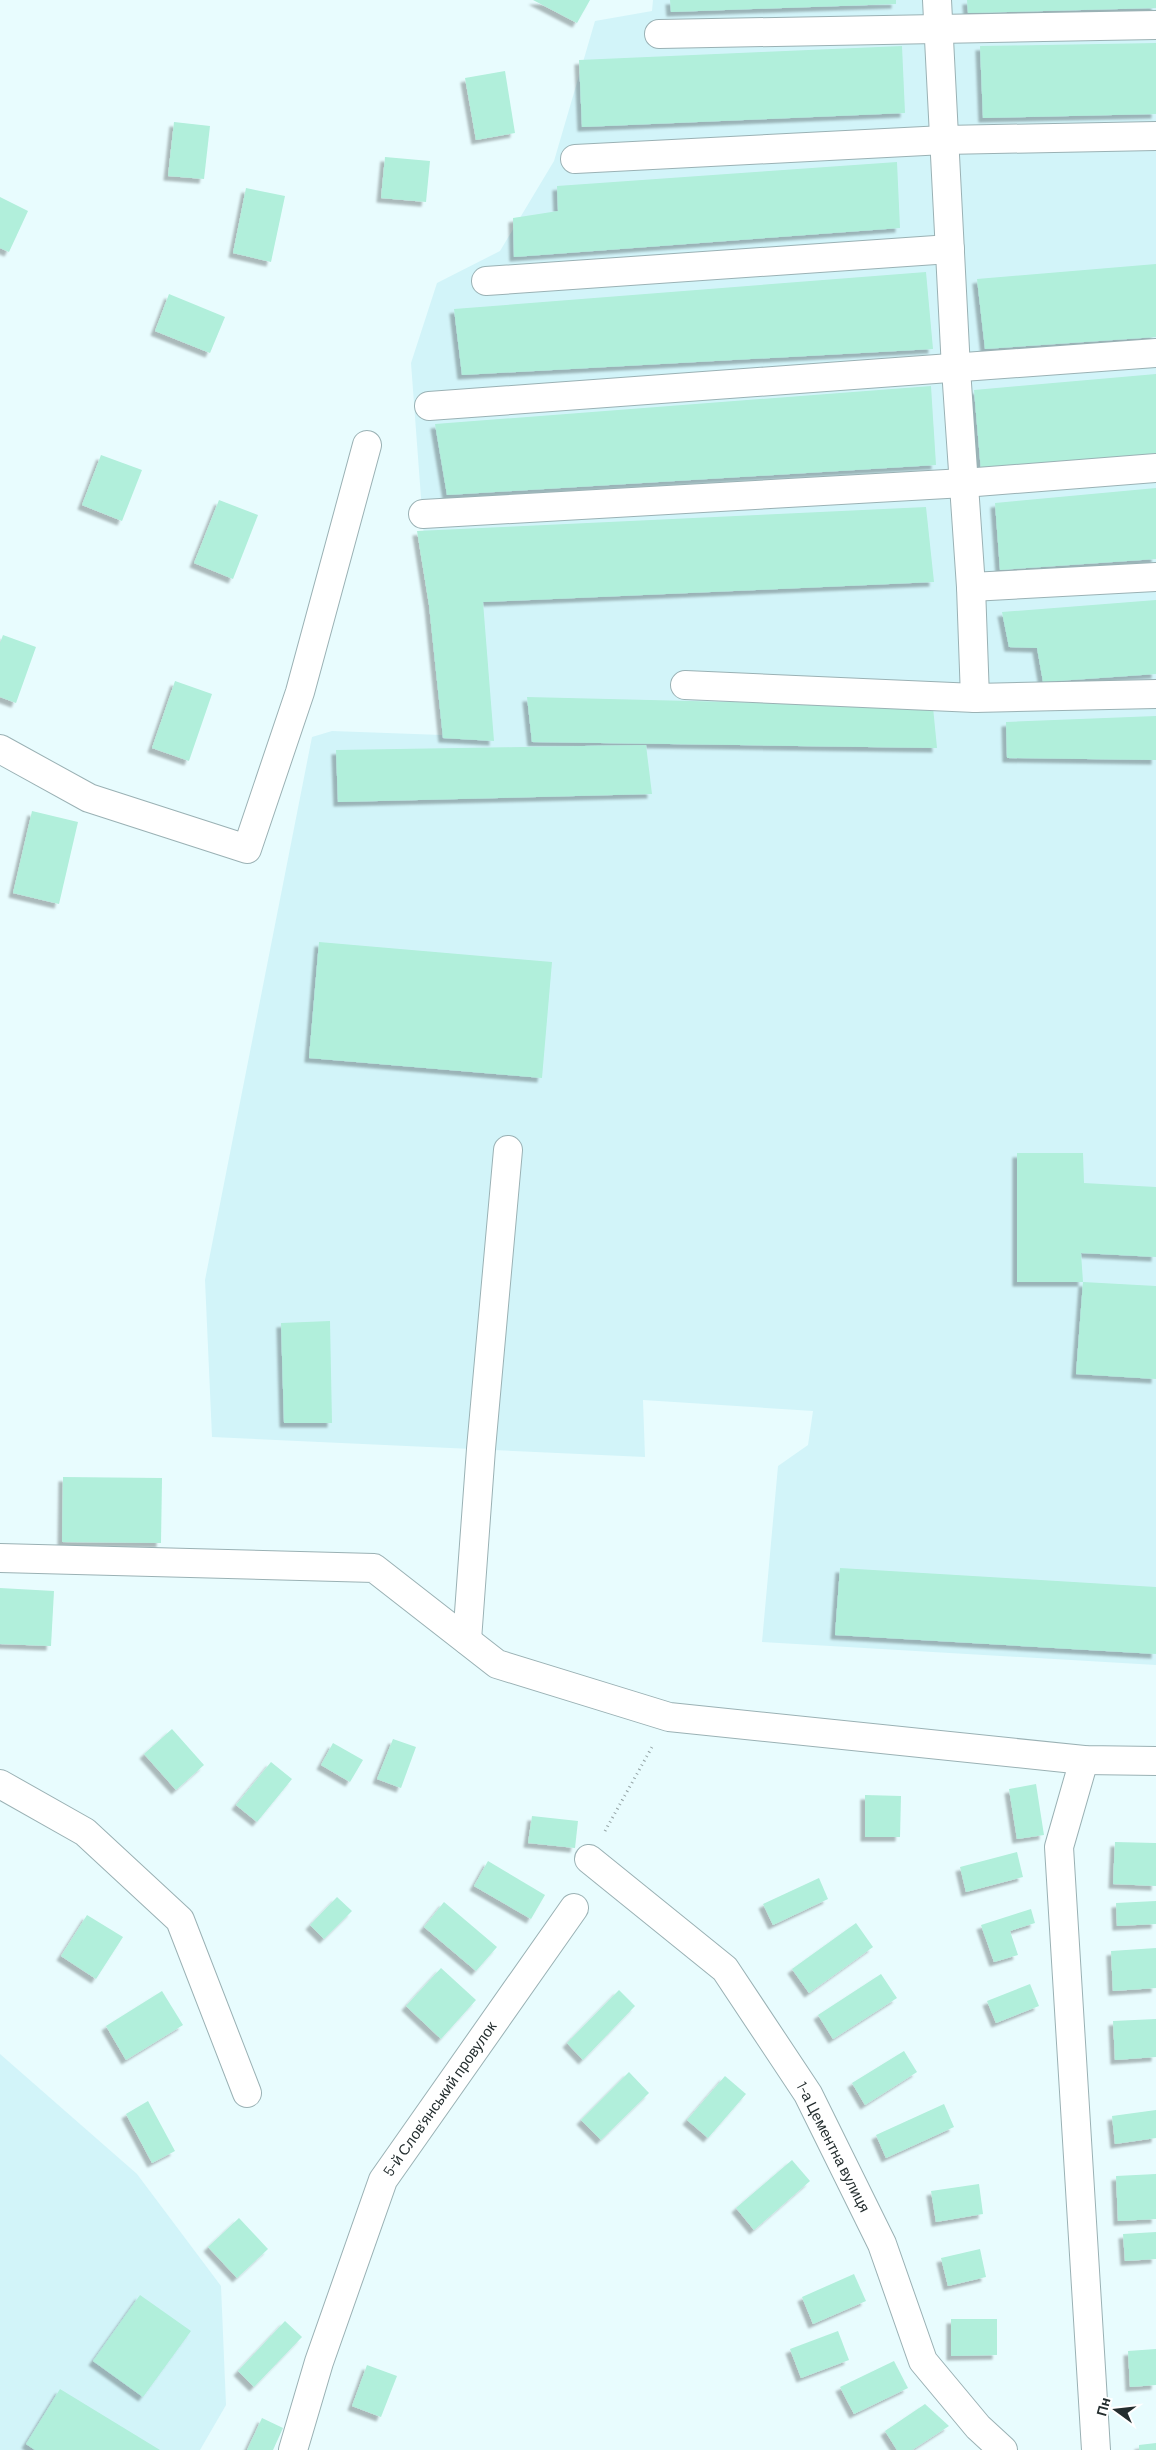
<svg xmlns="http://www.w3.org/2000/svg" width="1156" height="2450" font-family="Barlow,sans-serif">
  <defs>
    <filter id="shadow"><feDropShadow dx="-4.5" dy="4.5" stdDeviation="1" flood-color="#0004"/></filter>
  </defs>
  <rect width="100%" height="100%" fill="#e8fcfe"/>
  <g fill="#d2f4f9">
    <path d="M653,0H1156V1665L762,1642L778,1466L808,1445L813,1411L643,1400L645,1457L212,1437L205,1280L312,737L332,731L442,735L429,605L411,363L437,283L500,251L554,161L595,21L652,11Z"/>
    <path d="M0,2054L137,2174L221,2286L226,2405L200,2450H0Z"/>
  </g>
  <g fill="#b1efdb" filter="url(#shadow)">
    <path d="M533,0H590L577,23Z"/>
    <path d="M670,0H896V4L671,12Z"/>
    <path d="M967,0H1156V8L968,13Z"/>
    <path d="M1156,43V114L983,118L980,46Z"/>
    <path d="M902,46L905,113L582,127L579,60Z"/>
    <path d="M505,71L515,133L476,140L465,78Z"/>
    <path d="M174,122L210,126L204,179L168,176Z"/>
    <path d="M385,157L430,161L426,202L381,198Z"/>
    <path d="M897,162L900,228L514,257L513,218L558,211L557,186Z"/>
    <path d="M246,188L285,196L271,262L233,253Z"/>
    <path d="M0,197L28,211L9,252L0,248Z"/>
    <path d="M1156,264V337L985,349L977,279Z"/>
    <path d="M926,272L933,349L462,375L454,309Z"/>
    <path d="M169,294L225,317L210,353L155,331Z"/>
    <path d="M1156,374V456L981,471L974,390Z"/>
    <path d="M931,386L936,465L447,495L435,424Z"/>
    <path d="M101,455L142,470L122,521L82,505Z"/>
    <path d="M1156,488V559L1000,570L995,503Z"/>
    <path d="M219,500L258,515L233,579L194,563Z"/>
    <path d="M926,507L934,582L483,602L494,741L443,738L429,605L417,531Z"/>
    <path d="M1156,600V674L1043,682L1037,648L1009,647L1002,612Z"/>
    <path d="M3,635L36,647L16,703L0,697V643Z"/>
    <path d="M175,681L212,694L189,761L152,748Z"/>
    <path d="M527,697L933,707L937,748L532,742Z"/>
    <path d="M1156,716V760L1007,758L1006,722Z"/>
    <path d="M646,745L652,794L338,802L336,750Z"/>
    <path d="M32,811L78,822L59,904L13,893Z"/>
    <path d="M319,942L552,962L542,1078L309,1058Z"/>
    <path d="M1017,1153H1083L1084,1183L1156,1187V1257L1081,1253L1083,1282H1017Z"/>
    <path d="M1083,1282L1156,1286V1379L1076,1374Z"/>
    <path d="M330,1321L332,1423H284L281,1323Z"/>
    <path d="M63,1477L162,1478L161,1543L62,1542Z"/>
    <path d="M840,1568L1156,1587V1654L835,1635Z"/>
    <path d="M0,1588L54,1591L51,1646L0,1644Z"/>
    <path d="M172,1729L204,1765L176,1790L144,1754Z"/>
    <path d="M393,1739L416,1747L401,1788L377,1779Z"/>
    <path d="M333,1743L363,1760L350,1782L321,1765Z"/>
    <path d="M271,1762L292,1779L257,1822L236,1805Z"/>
    <path d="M1036,1784L1044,1835L1017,1839L1009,1789Z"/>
    <path d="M865,1795L901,1796L900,1837H865Z"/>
    <path d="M532,1816L578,1821L575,1848L528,1843Z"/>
    <path d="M1115,1842L1156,1843V1886L1113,1884Z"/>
    <path d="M1017,1852L1023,1877L966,1892L960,1867Z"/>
    <path d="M488,1861L545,1895L531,1919L474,1886Z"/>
    <path d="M819,1878L828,1899L773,1925L763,1904Z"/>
    <path d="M337,1897L352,1911L324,1939L310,1925Z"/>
    <path d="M1156,1901V1924L1117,1926L1116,1903Z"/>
    <path d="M444,1902L497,1947L476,1971L424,1927Z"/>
    <path d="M1031,1909L1035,1923L1010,1931L1018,1955L994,1962L981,1925Z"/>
    <path d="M87,1915L123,1937L96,1979L61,1956Z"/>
    <path d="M856,1923L873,1947L809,1993L792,1969Z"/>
    <path d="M1156,1948V1988L1113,1991L1111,1951Z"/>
    <path d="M441,1968L476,2000L441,2039L406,2006Z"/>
    <path d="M881,1974L897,1998L833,2039L818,2015Z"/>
    <path d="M1030,1984L1039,2006L996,2023L987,2001Z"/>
    <path d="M619,1990L635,2006L583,2060L567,2043Z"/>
    <path d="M162,1991L183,2025L126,2060L106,2026Z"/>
    <path d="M1156,2019V2057L1115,2060L1113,2021Z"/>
    <path d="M904,2051L917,2072L865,2105L852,2083Z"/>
    <path d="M629,2072L649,2093L601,2140L581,2120Z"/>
    <path d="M725,2076L746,2094L708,2138L687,2120Z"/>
    <path d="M148,2101L175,2151L152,2163L126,2114Z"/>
    <path d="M944,2104L954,2127L886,2158L876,2135Z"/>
    <path d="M1156,2110V2138L1115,2144L1112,2116Z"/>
    <path d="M792,2160L810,2181L754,2230L736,2208Z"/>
    <path d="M1156,2174V2219L1118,2221L1116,2176Z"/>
    <path d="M979,2184L983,2214L936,2222L931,2191Z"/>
    <path d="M239,2218L268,2249L237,2278L208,2247Z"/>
    <path d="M1156,2232V2259L1125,2261L1123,2234Z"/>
    <path d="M980,2249L986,2277L948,2286L941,2258Z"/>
    <path d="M854,2274L866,2301L813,2324L802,2297Z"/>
    <path d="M140,2295L191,2331L143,2397L93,2361Z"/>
    <path d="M951,2319H997V2355L951,2356Z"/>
    <path d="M285,2321L302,2337L254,2387L238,2371Z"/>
    <path d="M838,2331L849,2360L801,2378L790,2349Z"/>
    <path d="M1156,2349V2385L1130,2387L1128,2351Z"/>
    <path d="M894,2361L908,2388L854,2414L840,2387Z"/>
    <path d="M367,2365L397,2376L381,2417L352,2406Z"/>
    <path d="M60,2389L160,2450H35L26,2444Z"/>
    <path d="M925,2404L949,2426L912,2450H897L885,2431Z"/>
    <path d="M262,2418L283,2428L273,2450H247Z"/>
    <path d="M1156,2443V2450H1139V2445Z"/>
  </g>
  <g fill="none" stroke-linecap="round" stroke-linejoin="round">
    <defs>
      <g id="minor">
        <path d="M937,0L956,369L971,587L975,698"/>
        <path d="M659,34L1156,25"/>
        <path d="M575,159L944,140L1156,136"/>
        <path d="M486,281L950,249"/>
        <path d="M429,406L1156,353"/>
        <path d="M423,514L964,483L1156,468"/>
        <path d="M971,587L1156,577"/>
        <path d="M685,685L975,698L1156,694"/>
        <path d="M0,749L89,798L247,849L300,692L367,445"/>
        <path d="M0,1558L374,1568L497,1664L669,1717L1084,1760L1156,1761"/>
        <path d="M467,1640L481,1449L508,1150"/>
        <path d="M1084,1760L1059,1847L1096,2450"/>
        <path d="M0,1784L85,1832L180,1920L247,2093"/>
        <path d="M589,1859L725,1969L808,2094L882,2244L923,2361L978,2427L1003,2450"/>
        <path d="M293,2450L319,2362L383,2180L574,1908"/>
      </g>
    </defs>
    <use href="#minor" stroke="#9ab1b4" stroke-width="30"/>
    <path stroke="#93a2a4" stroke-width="3" stroke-dasharray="1 4" stroke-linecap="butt" d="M605,1831L652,1747"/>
    <use href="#minor" stroke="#fff" stroke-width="28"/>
  </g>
  <g text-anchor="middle" stroke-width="4" stroke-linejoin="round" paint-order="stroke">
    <g font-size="15" fill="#242e2f" stroke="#fff">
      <text transform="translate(440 2099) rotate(-55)" y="5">5-й Слов’янський провулок</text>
      <text transform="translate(833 2147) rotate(63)" y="5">1-а Цементна вулиця</text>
    </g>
  </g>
  <g transform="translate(1116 2410) rotate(285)" stroke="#ffffff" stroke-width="4" paint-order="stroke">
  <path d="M0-4L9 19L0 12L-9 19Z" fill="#242e2f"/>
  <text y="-8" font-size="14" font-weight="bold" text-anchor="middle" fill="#242e2f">Пн</text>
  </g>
</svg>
